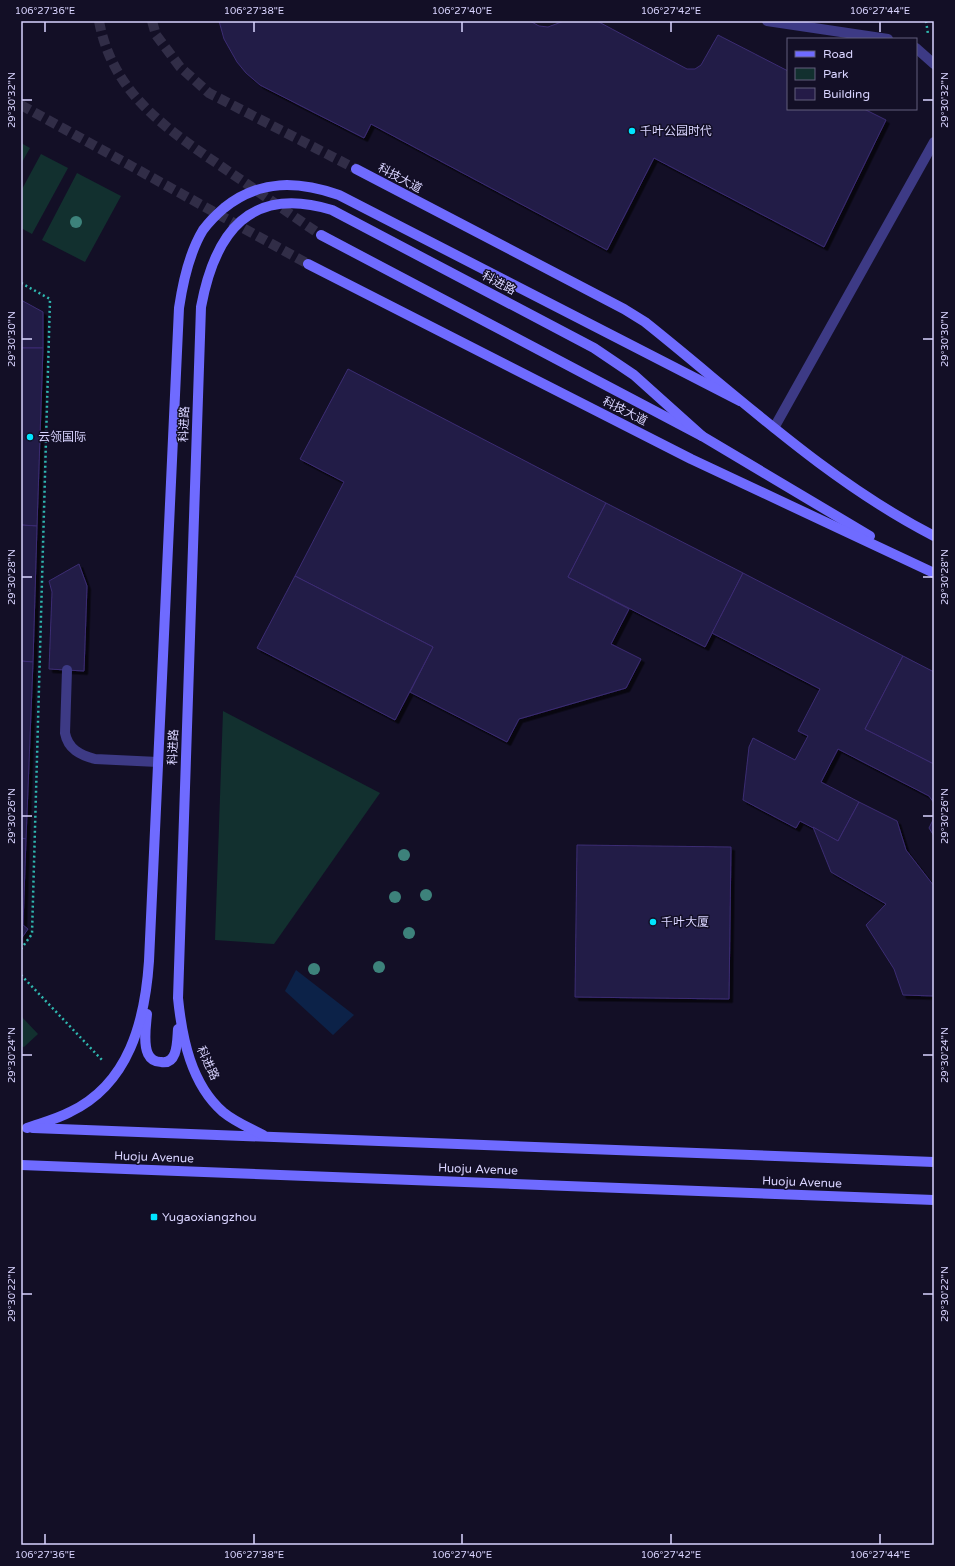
<svg xmlns="http://www.w3.org/2000/svg" width="955" height="1566" font-family="'Varela Round','Noto Sans SC',sans-serif">
  <defs>
    <filter id="shadow"><feDropShadow dx="3.5" dy="3.5" stdDeviation="0" flood-color="#0009"/></filter>
  </defs>
  <rect width="100%" height="100%" fill="#130f26"/>
  <g fill="#12302f">
    <path d="M21,143L30,148L21,164Z"/>
    <path d="M41,154L68,168L32,234L21,228V191Z"/>
    <path d="M77,173L121,196L85,262L42,240Z"/>
    <path d="M223,711L380,793L274,944L215,940Z"/>
    <path d="M21,1016L38,1034L24,1047L21,1046Z"/>
  </g>
  <path fill="#0c2248" d="M296,970L354,1015L333,1035L285,991Z"/>
  <g fill="#241b47" stroke="#3b2d73" filter="url(#shadow)">
    <path d="M219,21H530L539,26L548,27L564,21H597L687,69H695L701,65L718,35L788,71V109H864L886,120L824,247L654,158L607,250L371,124L364,138L260,85L246,73L237,62L224,39Z"/>
    <path d="M21,300L43,312V348H21Z"/>
    <path d="M21,348H43L37,526L21,525Z"/>
    <path d="M348,369L606,503L568,577L629,609L611,644L641,659L626,688L519,719L507,742L410,692L433,647L295,576L344,482L300,459Z"/>
    <path d="M606,503L743,573L705,647L568,577Z"/>
    <path d="M21,525L37,526L33,662L21,661Z"/>
    <path d="M79,564L87,586L84,671L49,669L52,592L49,581Z"/>
    <path d="M743,573L903,656L865,729L934,764V803L929,796L838,749L821,782L859,802L838,841L800,821L796,828L743,800L749,747L753,738L795,760L808,736L798,731L820,689L712,633Z"/>
    <path d="M295,576L433,647L395,720L257,648Z"/>
    <path d="M903,656L934,672V764L865,729Z"/>
    <path d="M21,661L33,662L26,839L21,838Z"/>
    <path d="M859,802L897,821L906,850L934,886V996L903,995L894,969L866,925L886,904L831,872L813,827L838,841Z"/>
    <path d="M934,818V836L929,828Z"/>
    <path d="M21,838L26,839L23,925L28,929L21,939Z"/>
    <path d="M577,845L731,847L729,999L575,997Z"/>
  </g>
  <g fill="none" stroke-linecap="round" stroke-linejoin="round">
    <g stroke="#312d47" stroke-width="10" stroke-dasharray="10 5" stroke-linecap="butt">
      <path d="M99,21C113,96 170,131 228,171C259,192 290,214 321,235"/>
      <path d="M152,21L156,35L180,67L209,93L356,169"/>
      <path d="M21,105L308,264"/>
    </g>
    <g stroke="#2fb8b0" stroke-width="2.5" stroke-dasharray="2 3" stroke-linecap="butt">
      <path d="M926,21L928,34"/>
      <path d="M21,283L50,299L32,934L21,949"/>
      <path d="M21,975L102,1060"/>
    </g>
    <g stroke="#3d3a85" stroke-width="10">
      <path d="M767,21L888,39"/>
      <path d="M916,48L934,64"/>
      <path d="M774,428L934,142"/>
      <path d="M67,670L65,733C68,749 80,755 95,759L158,762"/>
    </g>
    <g stroke="#6f6bff" stroke-width="10">
      <path d="M356,169L624,309L645,322C738,396 827,481 934,536"/>
      <path d="M321,235L702,436L870,536"/>
      <path d="M308,264L691,459L934,573"/>
      <path d="M147,1014C146,1026 143,1043 148,1054C151,1060 155,1062 161,1062C178,1065 177,1041 178,1029"/>
      <path d="M27,1128C41,1123 57,1119 70,1112C129,1084 145,1021 149,961L179,308C183,281 189,253 203,230C209,222 217,214 224,208C260,179 298,181 339,195L740,401"/>
      <path d="M33,1128L934,1162"/>
      <path d="M263,1135C250,1128 235,1122 223,1112C191,1084 182,1038 178,998L201,307C215,232 250,185 332,210L594,348L634,375L702,436"/>
      <path d="M21,1165L934,1200"/>
    </g>
  </g>
  <g fill="#3d827b">
    <circle cx="76" cy="222" r="6"/>
    <circle cx="404" cy="855" r="6"/>
    <circle cx="426" cy="895" r="6"/>
    <circle cx="395" cy="897" r="6"/>
    <circle cx="409" cy="933" r="6"/>
    <circle cx="379" cy="967" r="6"/>
    <circle cx="314" cy="969" r="6"/>
  </g>
  <path fill="none" stroke="#d9d4ff" stroke-width="1.5" d="M45,22V32M254,22V32M462,22V32M671,22V32M880,22V32M22,100H32M923,100H933M22,339H32M923,339H933M22,577H32M923,577H933M22,816H32M923,816H933M22,1055H32M923,1055H933M22,1294H32M923,1294H933M45,1534V1544M254,1534V1544M462,1534V1544M671,1534V1544M880,1534V1544"/>
  <g fill="#00e5ff" stroke="#130f26" stroke-width="1.5">
    <circle cx="632" cy="131" r="4"/>
    <circle cx="30" cy="437" r="4"/>
    <circle cx="653" cy="922" r="4"/>
    <rect x="150" y="1213" width="8" height="8" rx="2"/>
  </g>
  <g text-anchor="middle" stroke-width="3" stroke-linejoin="round" paint-order="stroke">
    <g font-size="12" fill="#d9d4ff" stroke="#130f26" text-anchor="start">
      <text x="640" y="135">千叶公园时代</text>
      <text x="38" y="441">云领国际</text>
      <text x="661" y="926">千叶大厦</text>
      <text x="162" y="1221">Yugaoxiangzhou</text>
    </g>
    <g font-size="12" fill="#d9d4ff" stroke="#130f26">
      <text transform="translate(400 178) rotate(28)" y="4">科技大道</text>
      <text transform="translate(499 283) rotate(28)" y="4">科进路</text>
      <text transform="translate(625 411) rotate(27)" y="4">科技大道</text>
      <text transform="translate(184 424) rotate(-88)" y="4">科进路</text>
      <text transform="translate(173 747) rotate(-88)" y="4">科进路</text>
      <text transform="translate(208 1063) rotate(65)" y="4">科进路</text>
      <text transform="translate(154 1157) rotate(2)" y="4">Huoju Avenue</text>
      <text transform="translate(478 1169) rotate(2)" y="4">Huoju Avenue</text>
      <text transform="translate(802 1182) rotate(2)" y="4">Huoju Avenue</text>
    </g>
  </g>
  <rect width="955" height="1566" fill="none" stroke="#130f26" stroke-width="44"/>
  <rect x="787" y="38" width="130" height="72" fill="#130f26" stroke="#625e7d"/>
  <rect x="795" y="51" width="20" height="6" fill="#6f6bff" stroke="#625e7d"/>
  <text x="823" y="58" font-size="12" fill="#d9d4ff">Road</text>
  <rect x="795" y="68" width="20" height="12" fill="#12302f" stroke="#625e7d"/>
  <text x="823" y="78" font-size="12" fill="#d9d4ff">Park</text>
  <rect x="795" y="88" width="20" height="12" fill="#241b47" stroke="#625e7d"/>
  <text x="823" y="98" font-size="12" fill="#d9d4ff">Building</text>
  <rect x="22" y="22" width="911" height="1522" fill="none" stroke="#d9d4ff" stroke-width="1.5"/>
  <g font-size="10" text-anchor="middle" fill="#d9d4ff">
    <text x="45" y="14">106°27'36"E</text>
    <text x="254" y="14">106°27'38"E</text>
    <text x="462" y="14">106°27'40"E</text>
    <text x="671" y="14">106°27'42"E</text>
    <text x="880" y="14">106°27'44"E</text>
    <text transform="translate(11 100) rotate(-90)" y="4">29°30'32"N</text>
    <text transform="translate(944 100) rotate(-90)" y="4">29°30'32"N</text>
    <text transform="translate(11 339) rotate(-90)" y="4">29°30'30"N</text>
    <text transform="translate(944 339) rotate(-90)" y="4">29°30'30"N</text>
    <text transform="translate(11 577) rotate(-90)" y="4">29°30'28"N</text>
    <text transform="translate(944 577) rotate(-90)" y="4">29°30'28"N</text>
    <text transform="translate(11 816) rotate(-90)" y="4">29°30'26"N</text>
    <text transform="translate(944 816) rotate(-90)" y="4">29°30'26"N</text>
    <text transform="translate(11 1055) rotate(-90)" y="4">29°30'24"N</text>
    <text transform="translate(944 1055) rotate(-90)" y="4">29°30'24"N</text>
    <text transform="translate(11 1294) rotate(-90)" y="4">29°30'22"N</text>
    <text transform="translate(944 1294) rotate(-90)" y="4">29°30'22"N</text>
    <text x="45" y="1558">106°27'36"E</text>
    <text x="254" y="1558">106°27'38"E</text>
    <text x="462" y="1558">106°27'40"E</text>
    <text x="671" y="1558">106°27'42"E</text>
    <text x="880" y="1558">106°27'44"E</text>
  </g>
</svg>
